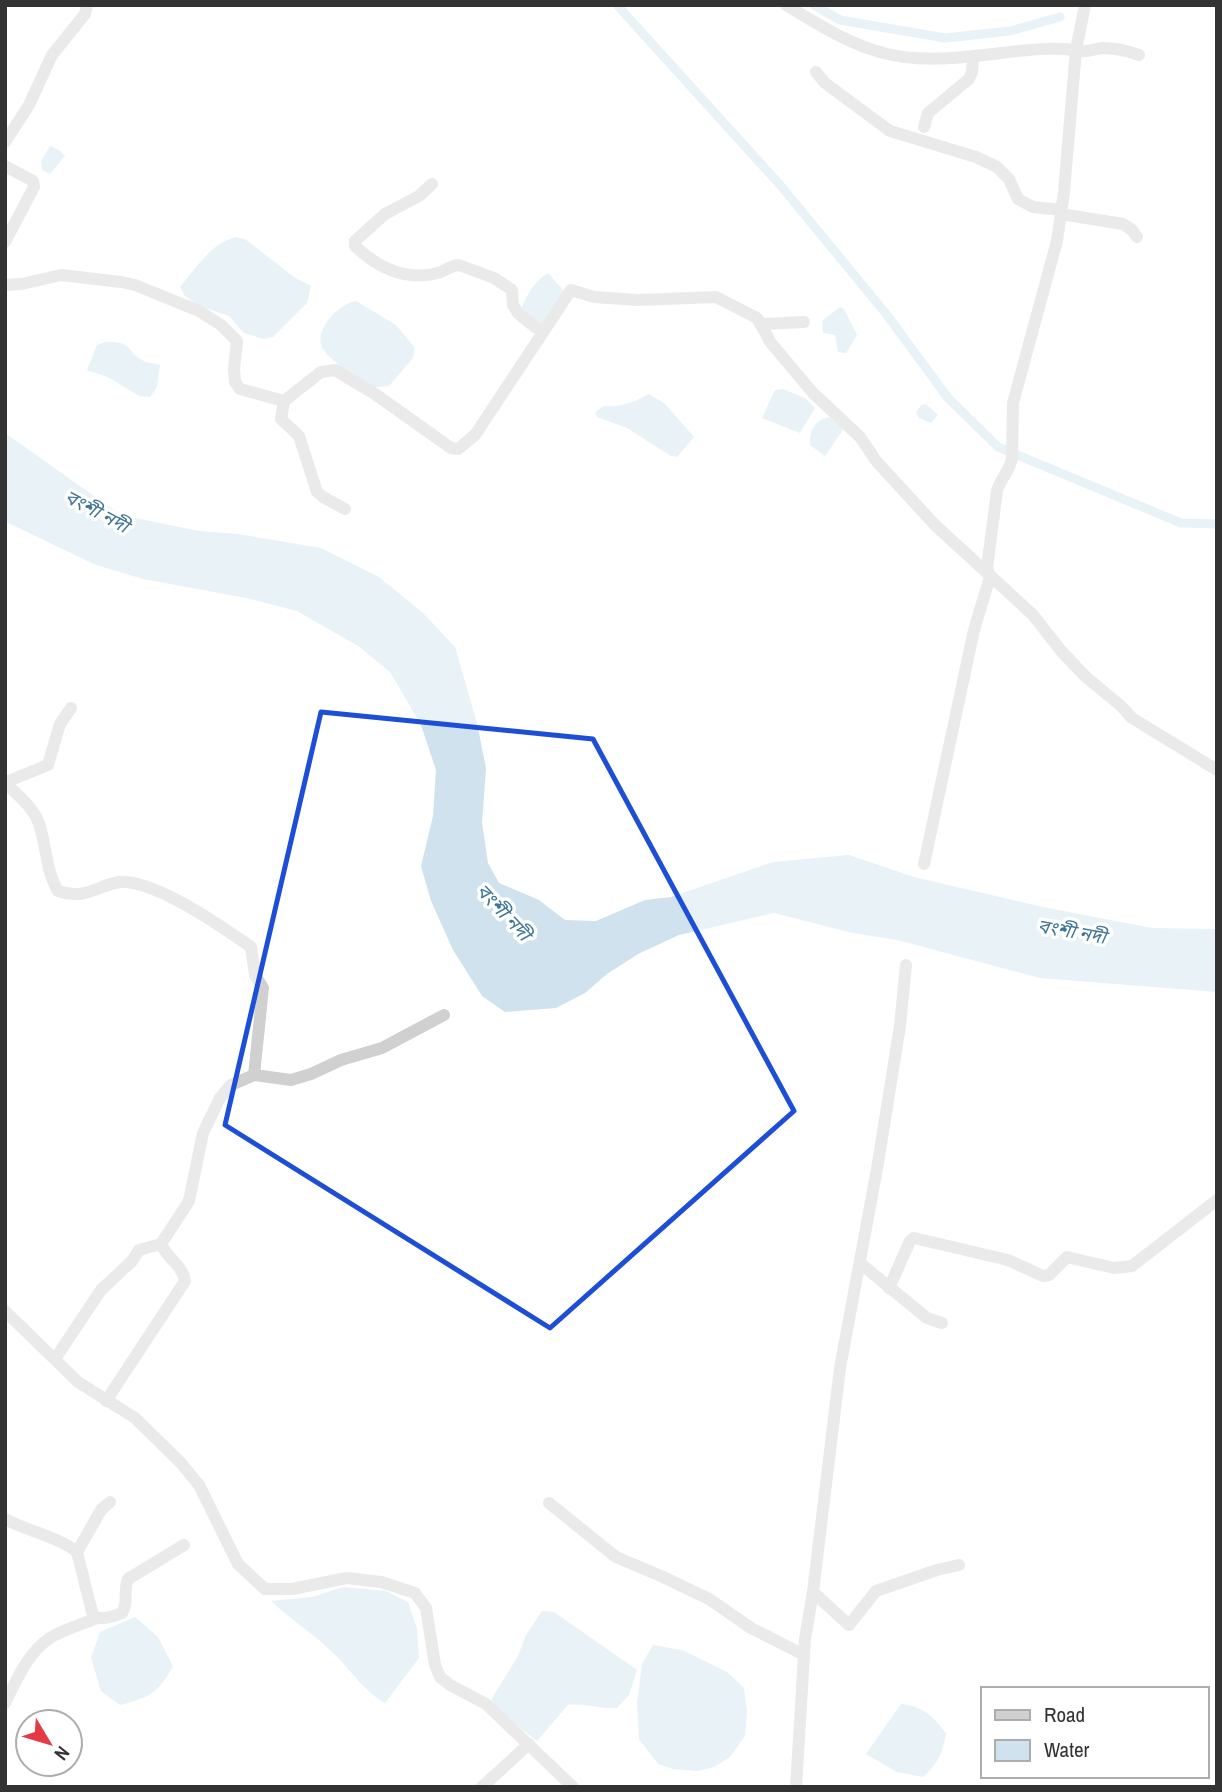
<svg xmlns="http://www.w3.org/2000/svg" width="1222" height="1792" font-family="'Archivo Narrow','Noto Sans Bengali',sans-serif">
  <rect width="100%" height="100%" fill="#fff"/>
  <g fill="#cfe2ee">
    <path d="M50,146L59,150L65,156L50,174L42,170L41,161Z"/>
    <path d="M236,237L245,239L294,277L311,286L307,303L273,337L264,339L244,333L229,316L199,306L185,296L180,287C197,267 210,244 236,237Z"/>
    <path d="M548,273L564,291L543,324L535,323L521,311C524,297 536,280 548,273Z"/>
    <path d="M356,301L396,325L415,348L413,358L389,386C384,386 377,388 373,387C362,383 323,356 321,345C316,327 339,304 356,301Z"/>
    <path d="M840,307L844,309L857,335L846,353L838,352L835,335L823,333L822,321Z"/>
    <path d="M106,342C133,341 126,351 142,360C148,364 154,363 160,365L157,387L150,397L139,396L110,378L87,370L97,345Z"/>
    <path d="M783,389L805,398L815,408L800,433L762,418L775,390Z"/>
    <path d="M649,394L665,404L694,437L677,457L671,456L627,428L597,417L595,413L603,406C620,407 634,403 649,394Z"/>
    <path d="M926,404L938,415L931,423L919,418L916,413L921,405Z"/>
    <path d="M828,417L841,424L843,430L825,456L810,445C809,431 814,421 828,417Z"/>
    <path d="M5,433L121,515L199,531L238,534L321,548L379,577L423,613L455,647L477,723L486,768L482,823L488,863L499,883L539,900L565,920L596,921L645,900L671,897L773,862L849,855L914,877L1043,907L1152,928L1217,929V992L1040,978L897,940L853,933L774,913L679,935L638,954L607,974L585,993L556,1008L505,1012L482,996L453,950L431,901L421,866L433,816L436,770L421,725L390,672L358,646L297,611L246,598L143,579L96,565L8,523L5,522Z"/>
    <path d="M343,1587L386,1591L408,1602L417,1628L419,1658L385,1703C363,1691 348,1666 330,1650C311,1632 290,1619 271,1601L312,1597Z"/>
    <path d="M542,1611L554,1612L637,1670L629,1695L617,1708C599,1709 585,1703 568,1705L537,1741L511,1721L491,1700L518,1656L526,1635Z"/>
    <path d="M135,1617L158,1637L173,1666C159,1692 149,1698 120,1705L101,1691L91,1658L100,1632Z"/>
    <path d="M653,1645L682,1650L727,1672L744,1688L747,1712L745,1736L730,1757L714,1767L697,1771L673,1769L658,1764L639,1739L637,1704L642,1664Z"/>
    <path d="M901,1704C925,1707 931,1715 946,1733C944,1751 937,1765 923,1777L897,1772L866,1754Z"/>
  </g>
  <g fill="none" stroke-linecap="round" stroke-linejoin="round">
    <g stroke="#cfe2ee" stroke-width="9">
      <path d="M617,5L781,186L887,315L948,398L998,447L1181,523L1217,524"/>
      <path d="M814,5L840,20L945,38L1010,31L1060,17"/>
    </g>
    <g stroke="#d0d0d0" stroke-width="12">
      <path d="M786,5C856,48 889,66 973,56C1009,53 1045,45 1081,51C1088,52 1095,49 1102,48C1114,48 1128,51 1139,55"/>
      <path d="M816,72L825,83L890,131L976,157L997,167L1009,179L1018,199L1033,207L1061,210"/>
      <path d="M924,127L928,113L969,79L972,72L973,57"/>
      <path d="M5,142L29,105L52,55L85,14L87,5"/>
      <path d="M5,166L33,181L34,187L5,242"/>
      <path d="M432,184L419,196L385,214L355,241V246C378,268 406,281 438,273C446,271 451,265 459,265L494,278L512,290L513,305L518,313L535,327L543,331"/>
      <path d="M1061,214L1123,224L1132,230L1137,237"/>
      <path d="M5,285L22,284L61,275L121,282L135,285L199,311L221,325L237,341L234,369L235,382L240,389L284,401L321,372L335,370L375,394L451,448L458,449L475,435L571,290L594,297L638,300L716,297L757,318L771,343L813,393L860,437L877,462L935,525L1033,615L1062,652L1086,677L1121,706L1132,718L1217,770"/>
      <path d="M760,324L804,322"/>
      <path d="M284,401L281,419L299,436L317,492L323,497L345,509"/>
      <path d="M5,782C16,794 32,806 38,821C47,844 45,870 58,891C89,902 103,880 126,882C162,885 221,926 251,947L255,975L263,988L254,1075"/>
      <path d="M6,782L48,765L60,724L71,708"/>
      <path d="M924,864L974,630L990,577L987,568L997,491C1000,479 1010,471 1012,458L1013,403L1057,241L1064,192L1076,50L1085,5"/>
      <path d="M861,1264L927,1318L942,1323"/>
      <path d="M889,1288L910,1241L914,1238L1008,1260L1043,1276L1049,1275L1067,1257L1114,1268L1132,1266L1217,1200"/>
      <path d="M5,1311L78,1382L135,1418L181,1463L199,1485L238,1564L265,1589H292L347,1578L381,1582L415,1593L426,1608L435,1665L440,1677L450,1685L486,1704L573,1787"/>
      <path d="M55,1359L101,1290L132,1261L139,1250L161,1244"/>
      <path d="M106,1401L185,1281C183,1266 167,1258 161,1244L189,1201L203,1133L220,1098L231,1085L254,1075L291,1080L311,1074L341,1060L382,1048L444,1015"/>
      <path d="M549,1503L616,1557L661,1576L709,1599L751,1628L804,1655"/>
      <path d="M5,1519C27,1531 59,1537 77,1552L93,1616C103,1621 113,1616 122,1613C129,1602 123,1590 128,1579L184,1545"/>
      <path d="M77,1552L101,1510L110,1502"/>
      <path d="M813,1592L849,1625L876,1591L937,1570L959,1565"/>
      <path d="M5,1703C16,1681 28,1652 50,1638C64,1629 81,1625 97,1618"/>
      <path d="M482,1787L529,1744"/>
      <path d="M796,1787L805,1639L813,1592L840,1368L877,1169L900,1026L906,965"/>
    </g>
  </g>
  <path d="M0 0H1222V1792H0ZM321,712L593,739L794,1111L550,1328L225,1125Z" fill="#fff" fill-opacity=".55" fill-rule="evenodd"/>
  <path fill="none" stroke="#1d4ed8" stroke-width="5" stroke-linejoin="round" d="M321,712L593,739L794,1111L550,1328L225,1125Z"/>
  <g text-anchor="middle" stroke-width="7" stroke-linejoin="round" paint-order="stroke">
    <g font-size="19" font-style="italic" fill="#3f7597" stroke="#fff">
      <text transform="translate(97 511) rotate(28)" y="7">বংশী নদী</text>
      <text transform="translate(504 912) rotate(47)" y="7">বংশী নদী</text>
      <text transform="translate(1072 931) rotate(10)" y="7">বংশী নদী</text>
    </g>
  </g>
  <rect width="1222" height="1792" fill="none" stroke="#333333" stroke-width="14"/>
  <rect x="981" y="1687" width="228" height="91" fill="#ffffff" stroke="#adadad" stroke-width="2"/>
  <rect x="995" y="1710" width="35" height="10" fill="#d0d0d0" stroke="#adadad" stroke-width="2"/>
  <text x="1044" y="1722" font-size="21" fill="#333333">Road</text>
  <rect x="995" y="1740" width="35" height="21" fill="#cfe2ee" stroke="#adadad" stroke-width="2"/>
  <text x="1044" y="1757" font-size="21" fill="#333333">Water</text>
  <g transform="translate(49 1743) rotate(128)"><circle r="33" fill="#ffffff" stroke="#adadad" stroke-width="2"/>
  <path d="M0-5L12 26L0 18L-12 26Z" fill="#e63946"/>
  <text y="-10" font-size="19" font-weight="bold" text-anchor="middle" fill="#333333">N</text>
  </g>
</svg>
